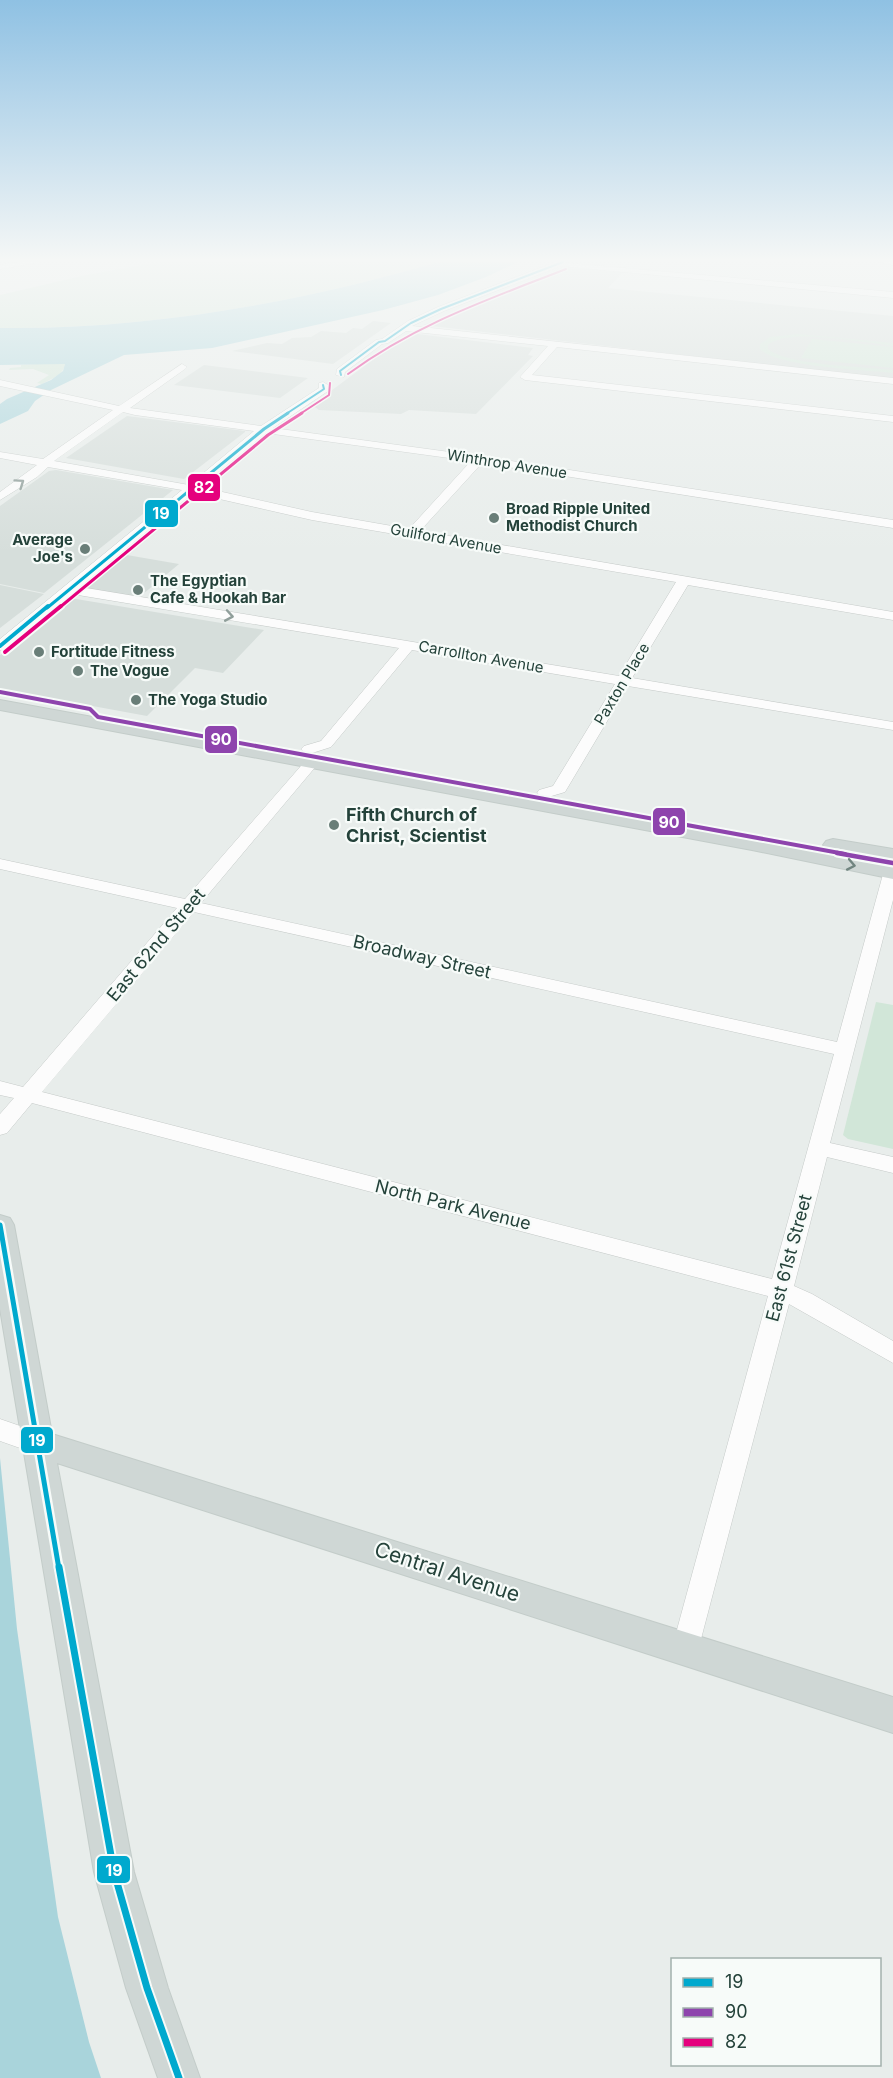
<svg xmlns="http://www.w3.org/2000/svg" width="893" height="2078" font-family="Inter,sans-serif">
  <rect width="100%" height="100%" fill="#e8edeb"/>
  <g fill="#d6dedb">
    <path d="M564,267L623,272L608,288L893,316V379L423,325L516,290L520,285Z"/>
    <path d="M373,321L391,323L333,364L232,351L267,343L282,344L292,338L311,337L321,331L346,333L353,328L362,329Z"/>
    <path d="M409,333L533,348L528,355L533,356L476,414L409,410L401,414L319,410L312,405Z"/>
    <path d="M204,365L308,378L280,398L174,385Z"/>
    <path d="M127,416L245,431V432L184,479L66,458Z"/>
    <path d="M56,470L173,490L44,593L0,584V506L49,471Z"/>
    <path d="M121,554L179,564L137,599L77,589Z"/>
    <path d="M0,585L44,594L0,628Z"/>
    <path d="M70,598L264,630L223,673L195,668L147,716L0,689V655Z"/>
  </g>
  <g fill="#d1e6d8">
    <path d="M160,262H438C299,303 145,330 0,328V295L86,275Z"/>
    <path d="M798,334L893,343V346C865,343 789,327 768,345V349C785,365 867,367 893,370V373C865,370 777,367 760,349V344L770,337Z"/>
    <path d="M812,339L893,347V368L801,358Z"/>
    <path d="M51,363L65,364C63,376 52,378 42,384L37,383L49,375L33,369L9,370L10,368L21,367V365Z"/>
    <path d="M876,1002L893,1005V1149L848,1139L843,1135Z"/>
  </g>
  <g fill="#a9d4db">
    <path d="M438,262H518L486,277L438,295L383,310L212,348L124,355L51,390L35,401L28,411L0,424V404L7,399L51,380L63,371L65,364L0,365V328C145,330 299,303 438,262Z"/>
    <path d="M0,1458L17,1629L58,1917L89,2042L101,2078H0Z"/>
  </g>
  <g fill="none" stroke-linecap="round" stroke-linejoin="round">
    <defs>
      <g id="minor">
        <path d="M20,262H41L0,269V265Z"/>
        <path d="M556,262L893,292V298L561,266L444,311L412,326L893,378V384L557,347L532,375L893,416V422L525,380L520,377L548,346L406,331L388,343L382,344L345,372L344,377L336,375L337,369L376,340L382,339L408,321L438,307Z"/>
        <path d="M879,262H893V265Z"/>
        <path d="M182,364L187,367L185,369L130,408L261,426L319,388V383L323,382L328,385V391L273,428L479,456L893,520V528L482,463L420,531L893,612V620L688,585L632,678L893,722V730L628,686L565,792L545,798L537,793L539,790L553,786L615,684L412,650L331,747L309,754L304,752L301,749L304,746L321,741L399,648L72,594L5,649L0,650V639L182,490L48,467L37,477L0,500V492L37,465L0,458V452L43,459L113,410L0,386V380L119,406ZM123,412L135,415L254,431L189,485L54,461ZM266,433L471,461L409,529L312,512L200,487ZM193,493L312,520L676,582L619,676L80,587Z"/>
        <path d="M312,757L317,759L320,762L317,765L201,903L837,1042L885,867L887,863L893,862V900L830,1143L893,1157V1173L827,1157L794,1286L812,1294L893,1341V1363L789,1304L696,1658L686,1662L676,1658L672,1648L768,1296L32,1103L7,1133L0,1135V1114L14,1098L0,1095V1081L23,1087L177,908L0,869V859L185,899L307,759ZM194,912L834,1054L772,1279L42,1092Z"/>
        <path d="M0,1419L46,1435L50,1443L46,1451L37,1454L0,1441Z"/>
      </g>
      <g id="major">
        <path d="M0,700L752,838L893,867V879L752,850L0,710Z"/>
        <path d="M833,839L893,849V861L826,849L823,845L826,841Z"/>
        <path d="M0,1215L10,1218L14,1225L52,1434L893,1697V1733L57,1463L134,1872L168,1988L200,2078H158L126,1988L94,1872L0,1309Z"/>
      </g>
    </defs>
    <use href="#minor" stroke="#c5cac8" stroke-width="1"/>
    <use href="#major" stroke="#c3ccc9" stroke-width="2"/>
    <use href="#minor" fill="#fcfcfc" fill-rule="evenodd"/>
    <use href="#major" fill="#cfd7d5" fill-rule="evenodd"/>
    <defs>
      <g id="bus-1-far4">
        <path d="M341,375L340,371L379,342L385,341L411,323L441,309L563,262"/>
        <path d="M286,414L324,389L323,385"/>
      </g>
      <path id="bus-1-far3" d="M47,608L264,429L288,413"/>
      <path id="bus-1-far2" d="M0,646L48,606"/>
      <path id="bus-1-far1" d="M0,1225L59,1569"/>
      <path id="bus-1" d="M59,1567L114,1872L147,1988L179,2078"/>
      <path id="bus-2-far1" d="M0,692L90,709L98,717L845,854"/>
      <path id="bus-2" d="M837,853L893,863"/>
      <g id="bus-3-far2">
        <path d="M348,374C418,323 487,300 566,269"/>
        <path d="M300,414L329,395L330,383"/>
      </g>
      <path id="bus-3-far1" d="M59,608L268,435L302,413"/>
      <path id="bus-3" d="M5,652L61,606"/>
    </defs>
    <use href="#bus-1-far4" stroke="#f7fbf9" stroke-width="4.5"/>
    <use href="#bus-1-far3" stroke="#f7fbf9" stroke-width="6"/>
    <use href="#bus-1-far2" stroke="#f7fbf9" stroke-width="8"/>
    <use href="#bus-1-far1" stroke="#f7fbf9" stroke-width="10"/>
    <use href="#bus-1" stroke="#f7fbf9" stroke-width="11"/>
    <use href="#bus-2-far1" stroke="#f7fbf9" stroke-width="8"/>
    <use href="#bus-2" stroke="#f7fbf9" stroke-width="9"/>
    <use href="#bus-3-far2" stroke="#f7fbf9" stroke-width="4.5"/>
    <use href="#bus-3-far1" stroke="#f7fbf9" stroke-width="6"/>
    <use href="#bus-3" stroke="#f7fbf9" stroke-width="8"/>
    <use href="#bus-1-far4" stroke="#00a9ce" stroke-width="2"/>
    <use href="#bus-1-far3" stroke="#00a9ce" stroke-width="3"/>
    <use href="#bus-1-far2" stroke="#00a9ce" stroke-width="4"/>
    <use href="#bus-1-far1" stroke="#00a9ce" stroke-width="5"/>
    <use href="#bus-1" stroke="#00a9ce" stroke-width="7"/>
    <use href="#bus-2-far1" stroke="#8e44ad" stroke-width="4"/>
    <use href="#bus-2" stroke="#8e44ad" stroke-width="4.5"/>
    <use href="#bus-3-far2" stroke="#e5007d" stroke-width="2"/>
    <use href="#bus-3-far1" stroke="#e5007d" stroke-width="3"/>
    <use href="#bus-3" stroke="#e5007d" stroke-width="4"/>
  </g>
  <defs><path id="oneway-chevron" d="M-2-3.5L2.5 0L-2 3.5" fill="none" stroke-width="1.6" stroke-linecap="round" stroke-linejoin="round" transform="scale(1.5)"/></defs>
  <g stroke="#909f9b">
    <use href="#oneway-chevron" transform="translate(20 483) rotate(-35)"/>
    <use href="#oneway-chevron" transform="translate(229 616) rotate(10)"/>
  </g>
  <use stroke="#718580" href="#oneway-chevron" transform="translate(851 865) rotate(11)"/>
  <linearGradient id="sky" x2="0" y2="1"><stop stop-color="#8fc1e3"/><stop offset="0.47" stop-color="#f5f7f6"/><stop offset="1" stop-color="#f5f7f6" stop-opacity="0"/></linearGradient>
  <rect width="893" height="553" fill="url(#sky)"/>
  <g fill="#697e78" stroke="#f7fbf9" stroke-width="2">
    <circle cx="494" cy="518" r="6"/>
    <circle cx="85" cy="549" r="6"/>
    <circle cx="138" cy="590" r="6"/>
    <circle cx="39" cy="652" r="6"/>
    <circle cx="78" cy="671" r="6"/>
    <circle cx="136" cy="700" r="6"/>
    <circle cx="334" cy="825" r="6"/>
  </g>
  <g text-anchor="middle" stroke-width="4.5" stroke-linejoin="round" paint-order="stroke">
    <g font-size="15" fill="#24423a" stroke="#f7fbf9">
      <text transform="translate(507 464) rotate(9)" y="5">Winthrop Avenue</text>
      <text transform="translate(446 539) rotate(10)" y="5">Guilford Avenue</text>
      <text transform="translate(481 657) rotate(10)" y="5">Carrollton Avenue</text>
      <text transform="translate(622 684) rotate(-59)" y="5">Paxton Place</text>
    </g>
    <g font-size="15" font-weight="bold" fill="#24423a" stroke="#f7fbf9" text-anchor="start">
      <text x="506" y="514">Broad Ripple United<tspan x="506" dy="17">Methodist Church</tspan></text>
      <text x="73" y="545" text-anchor="end">Average<tspan x="73" dy="17">Joe's</tspan></text>
      <text x="150" y="586">The Egyptian<tspan x="150" dy="17">Cafe &amp; Hookah Bar</tspan></text>
      <text x="51" y="657">Fortitude Fitness</text>
      <text x="90" y="676">The Vogue</text>
      <text x="148" y="705">The Yoga Studio</text>
    </g>
    <g font-size="18" font-weight="bold" fill="#24423a" stroke="#f7fbf9" text-anchor="start">
      <text x="346" y="821">Fifth Church of<tspan x="346" dy="21">Christ, Scientist</tspan></text>
    </g>
    <g font-size="18" fill="#24423a" stroke="#f7fbf9">
      <text transform="translate(156 945) rotate(-50)" y="6">East 62nd Street</text>
      <text transform="translate(422 957) rotate(13)" y="6">Broadway Street</text>
      <text transform="translate(453 1205) rotate(14)" y="6">North Park Avenue</text>
      <text transform="translate(789 1258) rotate(-75)" y="6">East 61st Street</text>
    </g>
    <g font-size="21" fill="#24423a" stroke="#f7fbf9">
      <text transform="translate(447 1572) rotate(18)" y="7">Central Avenue</text>
    </g>
  </g>
  <g stroke="#f7fbf9" stroke-width="2">
    <rect x="187" y="473" width="34" height="29" rx="6" fill="#e5007d"/>
    <rect x="144" y="499" width="35" height="29" rx="6" fill="#00a9ce"/>
    <rect x="204" y="725" width="34" height="29" rx="6" fill="#8e44ad"/>
    <rect x="652" y="807" width="34" height="29" rx="6" fill="#8e44ad"/>
    <rect x="20" y="1426" width="34" height="28" rx="6" fill="#00a9ce"/>
    <rect x="96" y="1855" width="35" height="29" rx="6" fill="#00a9ce"/>
  </g>
  <g font-size="16" text-anchor="middle" font-weight="bold" fill="#fff">
    <text x="204" y="493">82</text>
    <text x="161" y="519">19</text>
    <text x="221" y="745">90</text>
    <text x="669" y="828">90</text>
    <text x="37" y="1446">19</text>
    <text x="114" y="1876">19</text>
  </g>
  <rect x="671" y="1958" width="210" height="108" fill="#f7fbf9" stroke="#a3b1ad" stroke-width="1.5"/>
  <rect x="683" y="1978" width="30" height="9" fill="#00a9ce" stroke="#a3b1ad" stroke-width="1.5"/>
  <text x="725" y="1988" font-size="18" fill="#24423a">19</text>
  <rect x="683" y="2008" width="30" height="9" fill="#8e44ad" stroke="#a3b1ad" stroke-width="1.5"/>
  <text x="725" y="2018" font-size="18" fill="#24423a">90</text>
  <rect x="683" y="2038" width="30" height="9" fill="#e5007d" stroke="#a3b1ad" stroke-width="1.5"/>
  <text x="725" y="2048" font-size="18" fill="#24423a">82</text>
</svg>
